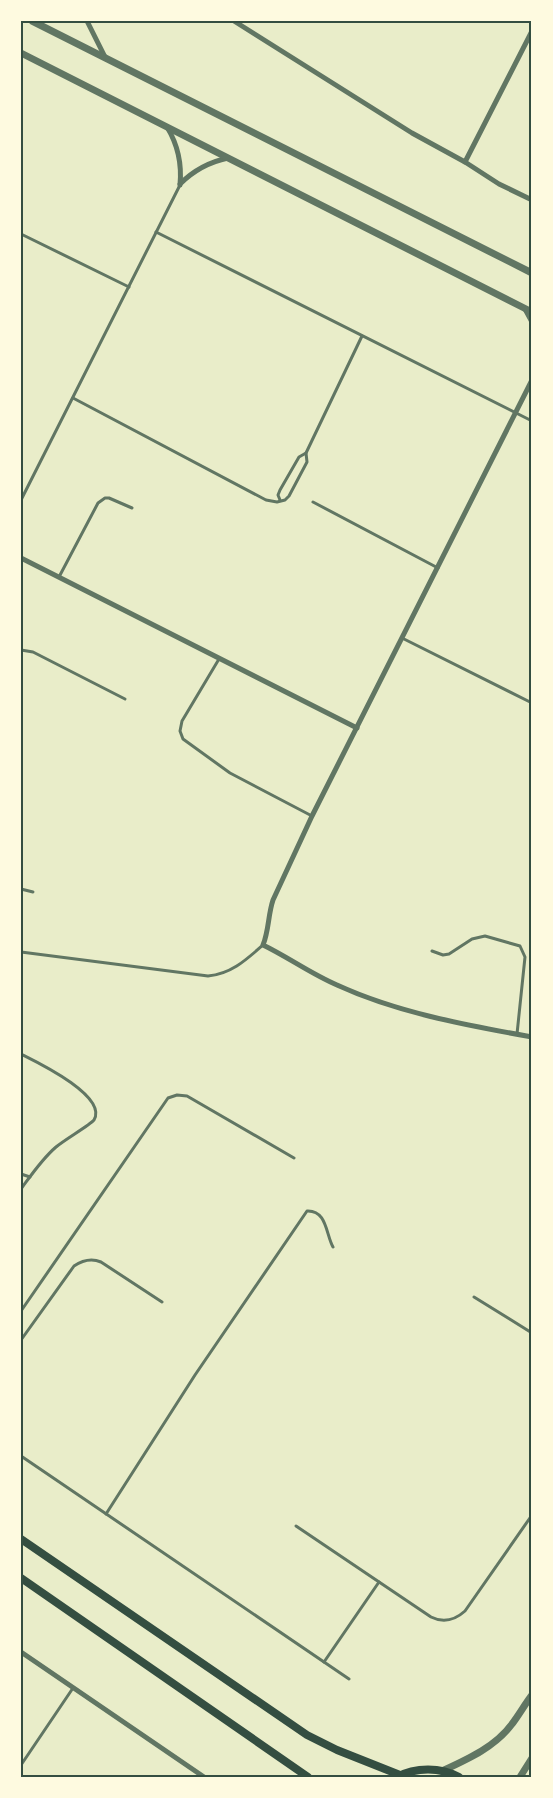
<svg xmlns="http://www.w3.org/2000/svg" width="553" height="1798" font-family="'Public Sans',sans-serif">
  <rect width="100%" height="100%" fill="#e9edc9"/>
  <g fill="none" stroke-linecap="round" stroke-linejoin="round">
    <g stroke="#617663" stroke-width="3">
      <path d="M156,232L532,421"/>
      <path d="M21,234L129,287"/>
      <path d="M73,398L266,500L277,502L285,500L289,496L307,462L306,453L362,336"/>
      <path d="M21,500L180,185"/>
      <path d="M280,500L278,495L280,490L299,457L306,453"/>
      <path d="M313,502L438,568"/>
      <path d="M59,577L98,503L105,498H109L132,508"/>
      <path d="M402,638L532,703"/>
      <path d="M21,650L33,652L125,699"/>
      <path d="M219,659L182,721L180,731L183,739L230,773L312,816"/>
      <path d="M21,889L33,892"/>
      <path d="M432,951L443,955L449,954L472,939L485,936L520,946L525,957L517,1034"/>
      <path d="M21,952L208,976C231,974 246,960 263,945"/>
      <path d="M21,1054C37,1062 108,1096 94,1120C90,1125 64,1140 56,1147C42,1159 32,1174 21,1189"/>
      <path d="M21,1174L30,1177"/>
      <path d="M474,1297L532,1333"/>
      <path d="M21,1311L168,1098L177,1095L187,1096L294,1158"/>
      <path d="M21,1340L74,1266C83,1260 91,1258 101,1262L162,1302"/>
      <path d="M21,1456L349,1679"/>
      <path d="M106,1514L195,1375L307,1211C327,1210 326,1235 333,1247"/>
      <path d="M296,1526L431,1617C443,1623 455,1620 465,1611L532,1515"/>
      <path d="M324,1662L379,1582"/>
      <path d="M21,1765L73,1688"/>
    </g>
    <g stroke="#617663" stroke-width="5">
      <path d="M87,21L106,59"/>
      <path d="M234,21L412,133L465,162L499,184L532,200"/>
      <path d="M167,127C178,145 182,164 180,185"/>
      <path d="M465,162L532,31"/>
      <path d="M180,184C194,170 209,162 228,158"/>
      <path d="M525,309L532,322"/>
      <path d="M532,380L312,816L273,900C268,915 269,930 263,945C288,957 311,974 337,985C398,1013 466,1025 532,1037"/>
      <path d="M21,558L357,728"/>
      <path d="M21,1652L204,1777"/>
    </g>
    <g stroke="#617663" stroke-width="7">
      <path d="M32,21L532,273"/>
      <path d="M21,53L532,312"/>
      <path d="M442,1771C468,1759 495,1747 512,1724C519,1715 525,1704 532,1695"/>
      <path d="M520,1777L532,1758"/>
    </g>
    <g stroke="#344e41" stroke-width="8">
      <path d="M21,1539L307,1735L337,1750L400,1775"/>
      <path d="M21,1578L308,1777"/>
      <path d="M397,1777C415,1767 441,1767 459,1777"/>
    </g>
  </g>
  <rect width="553" height="1798" fill="none" stroke="#fefae0" stroke-width="45"/>
  <rect x="22" y="22" width="508" height="1754" fill="none" stroke="#344e41" stroke-width="2"/>
</svg>
